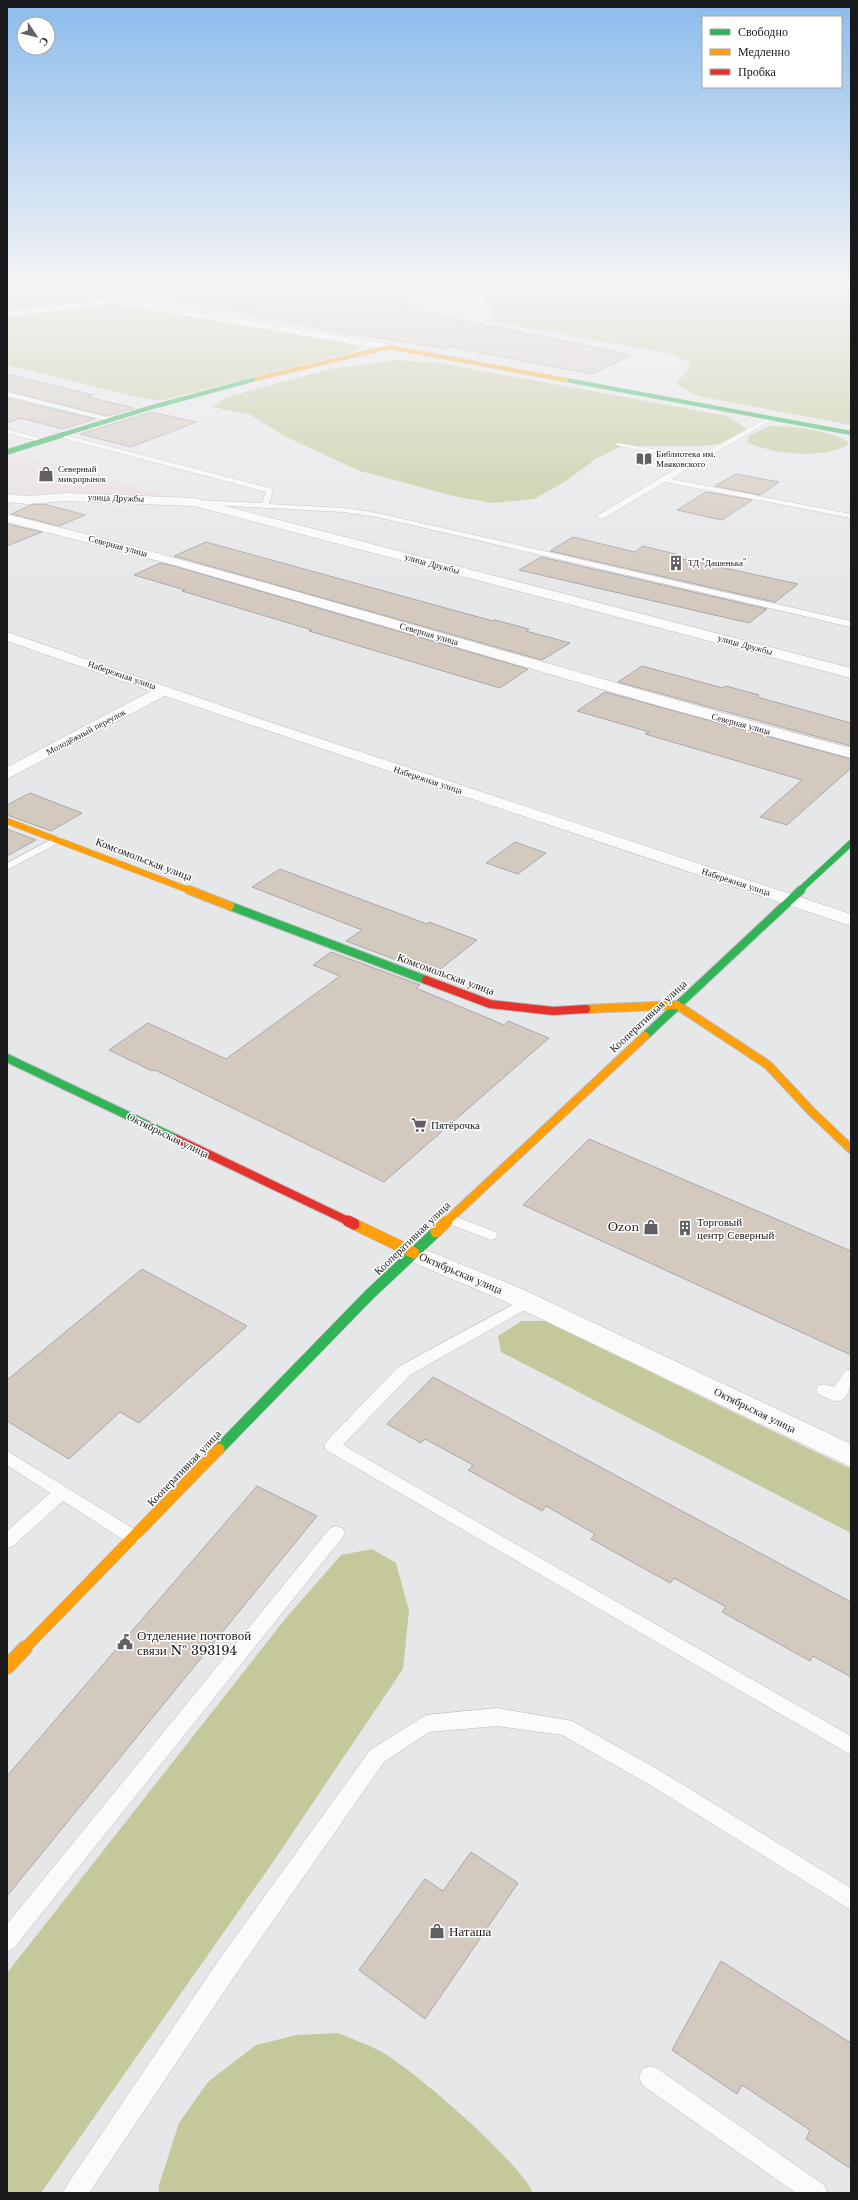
<svg xmlns="http://www.w3.org/2000/svg" width="858" height="2200" font-family="'Libre Baskerville',serif">
  <rect width="100%" height="100%" fill="#e6e7e9"/>
  <path fill="#e9dde5" d="M7,452L165,495L154,500H27L7,508Z"/>
  <g fill="#c4c89b">
    <path d="M7,282H151C108,305 55,306 7,312Z"/>
    <path d="M447,282H851V425L698,396L676,384L692,364L673,354L491,321L493,309L482,295Z"/>
    <path d="M115,303L358,345L360,350L162,400L145,399L7,365V316Z"/>
    <path d="M395,360L440,363L727,416L747,429L719,444L698,446H623L597,458L566,481L534,499L492,503L454,496L360,471L284,436L251,415L213,407L224,398L330,369Z"/>
    <path d="M770,426C792,426 830,430 848,442V445C825,459 772,454 749,443L747,441L750,435Z"/>
    <path d="M522,1321H545L851,1469V1533L501,1352L498,1336Z"/>
    <path d="M372,1549L396,1563L409,1611L403,1669L273,1862L41,2193H7V1973L286,1618L341,1555Z"/>
    <path d="M338,2033C352,2039 367,2044 380,2051C413,2069 519,2161 533,2193H159V2185L179,2123L208,2082L256,2045L297,2035Z"/>
  </g>
  <g fill="#d4c9be" stroke="#a8a8a9">
    <path d="M223,282L271,291L301,282H352L403,291L383,298L415,303L402,308L631,355L592,374L451,347L445,349L357,334L354,335L169,298Z"/>
    <path d="M7,374L93,395L88,397L134,408L107,416L7,391Z"/>
    <path d="M7,398L95,419L63,429L21,418L7,423Z"/>
    <path d="M152,412L196,422L131,447L80,434Z"/>
    <path d="M736,474L779,482L760,495L715,486Z"/>
    <path d="M706,492L752,500L722,520L677,510Z"/>
    <path d="M44,504L85,515L59,526L11,514L31,505Z"/>
    <path d="M7,524L42,532L7,546Z"/>
    <path d="M573,537L635,552L643,546L679,555L674,557L798,584L775,602L550,551Z"/>
    <path d="M206,542L493,621L495,620L529,629L526,631L570,643L542,660L174,556Z"/>
    <path d="M541,557L767,609L749,623L519,570Z"/>
    <path d="M160,563L174,566L528,669L500,688L309,631L312,630L182,591L185,590L134,575Z"/>
    <path d="M642,666L723,688L726,686L759,695L757,697L851,723V746L618,682Z"/>
    <path d="M605,692L851,759V768L787,825L760,817L802,780L645,734L649,732L577,711Z"/>
    <path d="M30,793L82,813L51,831L7,815V805Z"/>
    <path d="M7,829L36,840L7,856Z"/>
    <path d="M515,842L546,853L518,874L486,863Z"/>
    <path d="M280,869L427,924L429,922L477,940L434,974L346,941L362,930L252,887Z"/>
    <path d="M331,952L420,985L416,988L504,1025L508,1021L549,1038L384,1182L155,1070L152,1071L109,1050L148,1023L226,1059L340,976L313,965Z"/>
    <path d="M589,1139L851,1251V1355L523,1205Z"/>
    <path d="M142,1269L247,1326L139,1423L120,1412L69,1459L7,1421V1380Z"/>
    <path d="M433,1377L851,1602V1677L813,1656L810,1661L722,1612L726,1607L674,1578L670,1583L591,1539L595,1534L546,1506L542,1511L468,1470L473,1465L425,1439L421,1443L387,1424Z"/>
    <path d="M257,1486L317,1516L7,1896V1776Z"/>
    <path d="M471,1852L518,1883L425,2019L359,1970L425,1879L443,1891Z"/>
    <path d="M721,1961L851,2043V2169L806,2139L810,2130L742,2085L737,2094L672,2050Z"/>
  </g>
  <g fill="none" stroke-linecap="round" stroke-linejoin="round">
    <defs>
      <g id="lane">
        <path d="M7,392L111,418L112,419L109,421L7,396Z"/>
        <path d="M769,417L774,418L671,479L851,514V518L665,482L602,519L595,517L660,478L693,460L619,446L616,444L617,443L698,457Z"/>
        <path d="M7,429L42,439L43,440L40,442L7,433Z"/>
        <path d="M57,433L273,489L269,504L344,508L377,513L851,621V627L377,517L344,512L196,504H193V500L262,503L266,492L55,436V434Z"/>
        <path d="M58,836L63,839L62,841L7,870V863Z"/>
        <path d="M449,1214L496,1232L498,1235L496,1238L491,1240L444,1222L442,1219L444,1216Z"/>
        <path d="M527,1297L532,1298L534,1302L532,1306L410,1375L343,1445L851,1736V1755L326,1450L324,1446L326,1442L398,1367Z"/>
        <path d="M851,1369C851,1379 851,1401 837,1401C831,1401 824,1396 818,1394L816,1390L818,1386L824,1384L834,1387L845,1371Z"/>
        <path d="M7,1451L139,1532L142,1537L139,1542L133,1544L127,1542L63,1501L13,1546L7,1548V1531L50,1493L7,1465Z"/>
        <path d="M336,1526L342,1528L345,1533L342,1538L14,1948L7,1952V1924L330,1528Z"/>
        <path d="M497,1708L572,1721L664,1773L851,1888V1910L650,1785L562,1735L497,1726L429,1732L384,1762L234,1977L89,2193H63L67,2185L218,1961L370,1750L426,1715Z"/>
        <path d="M650,2066L658,2069L824,2185L828,2193H796L642,2085L639,2077L642,2069Z"/>
      </g>
      <g id="street">
        <path d="M166,282H178L126,300L389,344L394,347L389,350L115,304L7,317V311L114,298Z"/>
        <path d="M65,493L194,498L851,668V678L194,506L65,501L27,504L7,502V494L27,496Z"/>
        <path d="M7,514C290,585 569,673 851,748V758L663,707L174,565L7,522Z"/>
        <path d="M7,632L252,716L851,914V926L165,696L7,779V767L151,691L7,641Z"/>
        <path d="M414,1245L522,1289L851,1444V1467L504,1301L405,1259L402,1253L405,1247Z"/>
      </g>
      <g id="fast-far4">
        <path d="M566,380L851,433"/>
        <path d="M58,436L149,408L256,379"/>
      </g>
      <path id="fast-far3" d="M7,452L62,435"/>
      <path id="fast-far2" d="M799,891L851,843"/>
      <g id="fast-far1">
        <path d="M230,906L426,980"/>
        <path d="M645,1036L801,890"/>
        <path d="M7,1058L177,1139"/>
      </g>
      <path id="fast" d="M219,1449L369,1295L436,1232"/>
      <path id="slow-far4" d="M256,379L389,347L566,380"/>
      <path id="slow-far3" d="M7,821L191,891"/>
      <g id="slow-far2">
        <path d="M189,890L230,906"/>
        <path d="M586,1009L677,1005L768,1065L811,1111L851,1149"/>
        <path d="M446,1222L645,1036"/>
      </g>
      <g id="slow-far1">
        <path d="M354,1224L414,1253"/>
        <path d="M436,1232L447,1221"/>
        <path d="M24,1649L219,1449"/>
      </g>
      <path id="slow" d="M7,1667L25,1648"/>
      <g id="jam-far1">
        <path d="M426,980L490,1004L553,1011L586,1009"/>
        <path d="M177,1139L350,1222"/>
      </g>
      <path id="jam" d="M348,1221L354,1224"/>
    </defs>
    <use href="#lane" stroke="#bbbbbc" stroke-width="1"/>
    <use href="#street" stroke="#bbbbbc" stroke-width="1"/>
    <use href="#fast-far4" stroke="#bbbbbc" stroke-width="4.5"/>
    <use href="#fast-far3" stroke="#bbbbbc" stroke-width="5.5"/>
    <use href="#fast-far2" stroke="#bbbbbc" stroke-width="7"/>
    <use href="#fast-far1" stroke="#bbbbbc" stroke-width="10"/>
    <use href="#fast" stroke="#bbbbbc" stroke-width="12"/>
    <use href="#slow-far4" stroke="#bbbbbc" stroke-width="4.5"/>
    <use href="#slow-far3" stroke="#bbbbbc" stroke-width="7"/>
    <use href="#slow-far2" stroke="#bbbbbc" stroke-width="10"/>
    <use href="#slow-far1" stroke="#bbbbbc" stroke-width="12"/>
    <use href="#slow" stroke="#bbbbbc" stroke-width="16"/>
    <use href="#jam-far1" stroke="#bbbbbc" stroke-width="10"/>
    <use href="#jam" stroke="#bbbbbc" stroke-width="12"/>
    <use href="#lane" fill="#fbfbfc" fill-rule="evenodd"/>
    <use href="#street" fill="#fbfbfc" fill-rule="evenodd"/>
    <use href="#fast-far4" stroke="#30b455" stroke-width="4"/>
    <use href="#fast-far3" stroke="#30b455" stroke-width="5"/>
    <use href="#fast-far2" stroke="#30b455" stroke-width="6"/>
    <use href="#fast-far1" stroke="#30b455" stroke-width="8"/>
    <use href="#fast" stroke="#30b455" stroke-width="11"/>
    <use href="#slow-far4" stroke="#ff9f0a" stroke-width="4"/>
    <use href="#slow-far3" stroke="#ff9f0a" stroke-width="6"/>
    <use href="#slow-far2" stroke="#ff9f0a" stroke-width="8"/>
    <use href="#slow-far1" stroke="#ff9f0a" stroke-width="11"/>
    <use href="#slow" stroke="#ff9f0a" stroke-width="14"/>
    <use href="#jam-far1" stroke="#e5322d" stroke-width="8"/>
    <use href="#jam" stroke="#e5322d" stroke-width="11"/>
  </g>
  <linearGradient id="sky" x2="0" y2="1"><stop stop-color="#8bbced"/><stop offset="0.48" stop-color="#f4f4f5"/><stop offset="1" stop-color="#f4f4f5" stop-opacity="0"/></linearGradient>
  <rect width="858" height="590" fill="url(#sky)"/>
  <defs>
    <symbol id="library-bare" viewBox="-9 -9 18 18"><path d="M-6-4Q-3-5.5-.7-3.5V5Q-3 3-6 4ZM6-4Q3-5.5 .7-3.5V5Q3 3 6 4Z" fill="#616163" stroke="#fff" stroke-width="2.5" paint-order="stroke"/></symbol>
    <symbol id="shop-bare" viewBox="-9 -9 18 18"><path d="M-5-2.5h2.3a2.7 3.5 0 0 1 5.4 0H5L5.5 6h-11ZM-1.5-2.5h3a1.5 2.3 0 0 0-3 0Z" fill="#616163" stroke="#fff" stroke-width="2.5" paint-order="stroke"/></symbol>
    <symbol id="building-bare" viewBox="-9 -9 18 18"><path d="M-4-6H4V6H1V3H-1V6H-4ZM-2.5-4.3h1.7v1.8h-1.7ZM.8-4.3h1.7v1.8H.8ZM-2.5-1h1.7V.8h-1.7ZM.8-1h1.7V.8H.8Z" fill="#616163" stroke="#fff" stroke-width="2.5" paint-order="stroke"/></symbol>
    <symbol id="supermarket-bare" viewBox="-9 -9 18 18"><path d="M-6-5.5h2.5l.6 2H6L4.5 2H-2.5L-4.4-4H-6ZM-1.5 3.2a1.3 1.3 0 1 0 .1 0ZM3 3.2a1.3 1.3 0 1 0 .1 0Z" fill="#616163" stroke="#fff" stroke-width="2.5" paint-order="stroke"/></symbol>
    <symbol id="civic-bare" viewBox="-9 -9 18 18"><path d="M-.6-6.5H3V-4.5H.6V-3L4-1V1h2V6H-6V1h2V-1L-.6-3ZM-1.2 2.5V6h2.4V2.5Z" fill="#616163" stroke="#fff" stroke-width="2.5" paint-order="stroke"/></symbol>
  </defs>
  <g fill-rule="evenodd">
    <use href="#library-bare" x="633" y="448" width="22" height="22"/>
    <use href="#shop-bare" x="35" y="463" width="22" height="22"/>
    <use href="#building-bare" x="665" y="552" width="22" height="22"/>
    <use href="#supermarket-bare" x="408" y="1114" width="22" height="22"/>
    <use href="#shop-bare" x="640" y="1216" width="22" height="22"/>
    <use href="#building-bare" x="674" y="1217" width="22" height="22"/>
    <use href="#civic-bare" x="114" y="1631" width="22" height="22"/>
    <use href="#shop-bare" x="426" y="1920" width="22" height="22"/>
  </g>
  <g text-anchor="middle" stroke-width="3" stroke-linejoin="round" paint-order="stroke">
    <g font-size="9" fill="#19191b" stroke="#fff" text-anchor="start">
      <text x="656" y="457">Библиотека им.<tspan x="656" dy="10">Маяковского</tspan></text>
      <text x="58" y="472">Северный<tspan x="58" dy="10">микрорынок</tspan></text>
      <text x="688" y="566">ТД "Дашенька"</text>
    </g>
    <g font-size="9" fill="#19191b" stroke="#fff">
      <text transform="translate(116 498) rotate(2)" y="3">улица Дружбы</text>
      <text transform="translate(118 546) rotate(15)" y="3">Северная улица</text>
      <text transform="translate(432 564) rotate(15)" y="3">улица Дружбы</text>
      <text transform="translate(429 634) rotate(16)" y="3">Северная улица</text>
      <text transform="translate(745 645) rotate(15)" y="3">улица Дружбы</text>
      <text transform="translate(122 675) rotate(19)" y="3">Набережная улица</text>
      <text transform="translate(741 724) rotate(15)" y="3">Северная улица</text>
      <text transform="translate(86 732) rotate(-28)" y="3">Молодёжный переулок</text>
      <text transform="translate(428 780) rotate(18)" y="3">Набережная улица</text>
      <text transform="translate(736 882) rotate(18)" y="3">Набережная улица</text>
    </g>
    <g font-size="11" fill="#19191b" stroke="#fff">
      <text transform="translate(144 859) rotate(21)" y="4">Комсомольская улица</text>
      <text transform="translate(446 974) rotate(20)" y="4">Комсомольская улица</text>
      <text transform="translate(648 1016) rotate(-43)" y="4">Кооперативная улица</text>
      <text transform="translate(168 1135) rotate(26)" y="4">Октябрьская улица</text>
      <text transform="translate(412 1238) rotate(-44)" y="4">Кооперативная улица</text>
      <text transform="translate(461 1273) rotate(23)" y="4">Октябрьская улица</text>
      <text transform="translate(755 1410) rotate(26)" y="4">Октябрьская улица</text>
      <text transform="translate(184 1468) rotate(-46)" y="4">Кооперативная улица</text>
    </g>
    <g font-size="11" fill="#19191b" stroke="#fff" text-anchor="start">
      <text x="431" y="1129">Пятёрочка</text>
      <text x="697" y="1226">Торговый<tspan x="697" dy="13">центр Северный</tspan></text>
      <text x="639" y="1231" text-anchor="end">Ozon</text>
    </g>
    <g font-size="13" fill="#19191b" stroke="#fff" text-anchor="start">
      <text x="137" y="1640">Отделение почтовой<tspan x="137" dy="15">связи № 393194</tspan></text>
      <text x="449" y="1936">Наташа</text>
    </g>
  </g>
  <rect width="858" height="2200" fill="none" stroke="#19191b" stroke-width="16"/>
  <rect x="702" y="16" width="140" height="72" fill="#ffffff" stroke="#a3a3a4"/>
  <rect x="710" y="29" width="20" height="6" fill="#30b455" stroke="#a3a3a4"/>
  <text x="738" y="36" font-size="12" fill="#19191b">Свободно</text>
  <rect x="710" y="49" width="20" height="6" fill="#ff9f0a" stroke="#a3a3a4"/>
  <text x="738" y="56" font-size="12" fill="#19191b">Медленно</text>
  <rect x="710" y="69" width="20" height="6" fill="#e5322d" stroke="#a3a3a4"/>
  <text x="738" y="76" font-size="12" fill="#19191b">Пробка</text>
  <g transform="translate(36 36) rotate(125)"><circle r="19" fill="#ffffff" stroke="#a3a3a4"/>
  <path d="M0-3L7 15L0 10L-7 15Z" fill="#616163"/>
  <text y="-6" font-size="11" font-weight="bold" text-anchor="middle" fill="#19191b">С</text>
  </g>
</svg>
